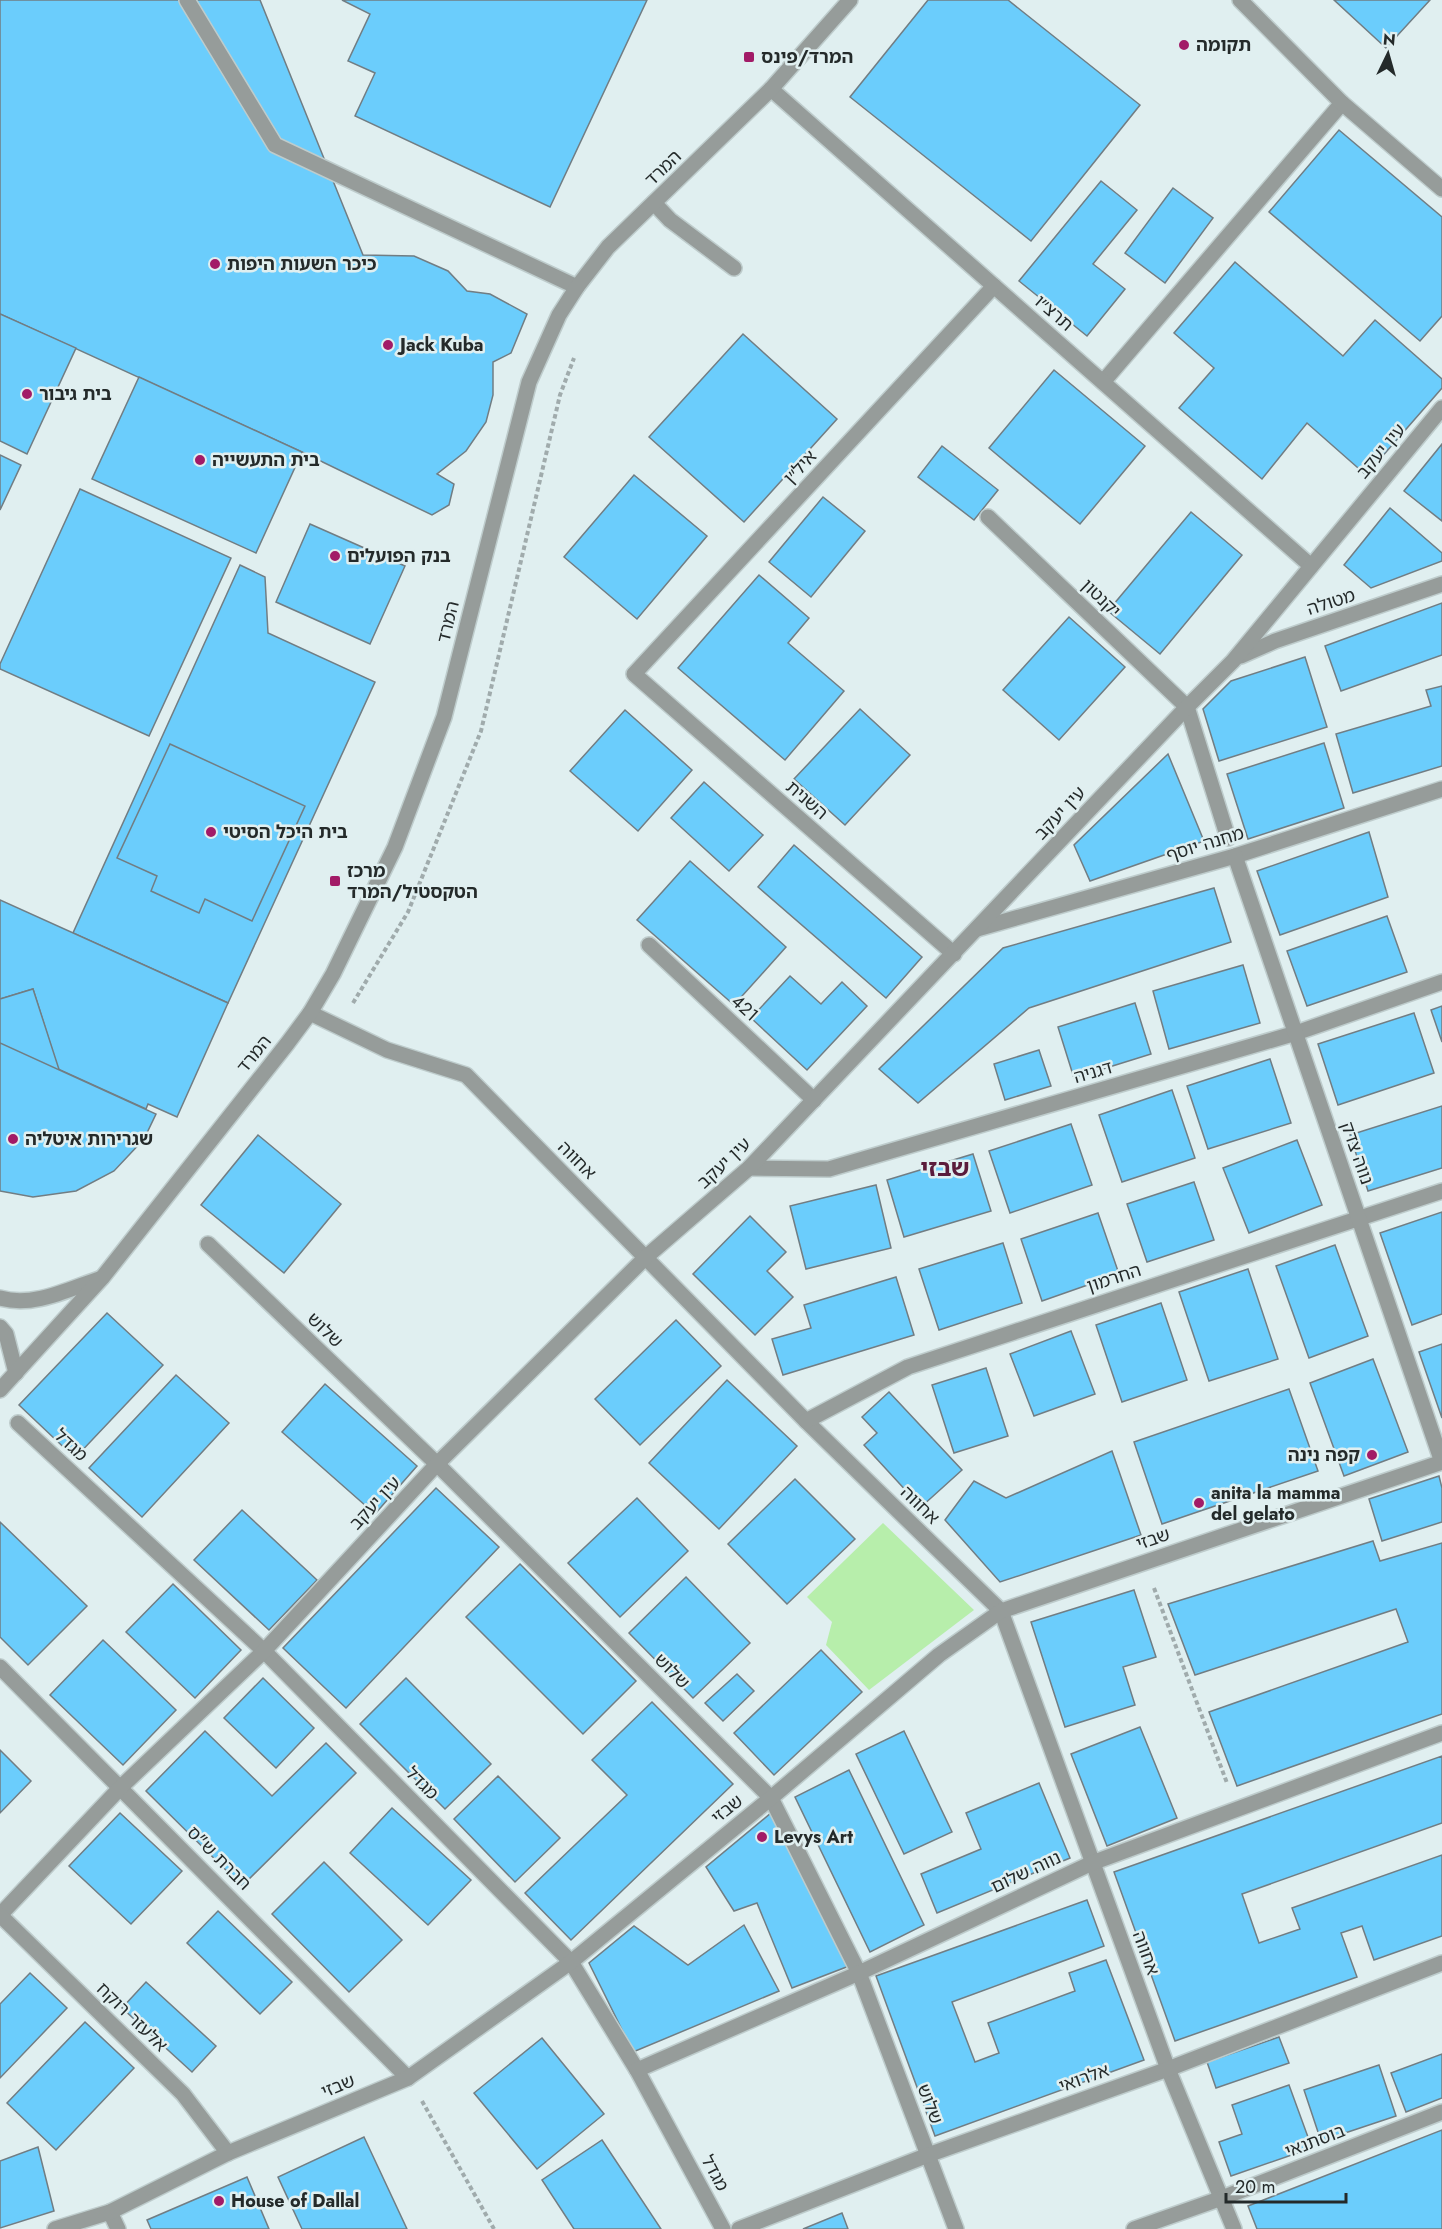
<svg xmlns="http://www.w3.org/2000/svg" width="1442" height="2229" font-family="Jost,'Noto Sans Hebrew',sans-serif">
  <rect width="100%" height="100%" fill="#e0eff0"/>
  <path fill="#b7eeab" d="M883,1523L974,1610L869,1690L826,1645L832,1622L807,1597Z"/>
  <g fill="#6bcdfc" stroke="#717d83" stroke-width="1.5">
    <path d="M0,0H260L363,255L414,256L448,271L467,291L490,294L527,314L511,353L493,362V395L486,422L466,451L437,474L454,484L449,505L432,515L302,452L0,314Z"/>
    <path d="M342,0H647L550,207L355,116L375,73L348,61L370,14Z"/>
    <path d="M928,0H1008L1140,105L1031,241L850,97Z"/>
    <path d="M1334,0H1430L1386,48Z"/>
    <path d="M1339,130L1442,217V316L1420,341L1269,212Z"/>
    <path d="M1101,181L1137,210L1093,264L1125,289L1087,336L1019,281Z"/>
    <path d="M1173,188L1213,218L1165,283L1125,253Z"/>
    <path d="M1235,262L1343,356L1375,320L1442,379V388L1366,475L1307,423L1262,479L1179,408L1214,368L1174,333Z"/>
    <path d="M0,314L76,348L27,454L0,441Z"/>
    <path d="M743,334L837,419L744,522L649,437Z"/>
    <path d="M1054,370L1145,446L1080,524L989,448Z"/>
    <path d="M139,377L302,452L256,553L92,479Z"/>
    <path d="M1442,444V521L1404,491Z"/>
    <path d="M942,446L998,490L974,520L918,477Z"/>
    <path d="M0,455L21,465L0,510Z"/>
    <path d="M634,475L707,536L637,619L564,557Z"/>
    <path d="M80,489L231,558L149,736L0,669V664Z"/>
    <path d="M823,497L865,531L811,597L769,562Z"/>
    <path d="M1390,508L1442,553V561L1371,588L1344,565Z"/>
    <path d="M1191,512L1242,555L1160,654L1108,611Z"/>
    <path d="M310,524L405,566L370,644L276,602Z"/>
    <path d="M240,565L265,577L268,633L375,682L228,1003L73,933Z"/>
    <path d="M759,575L809,618L788,643L844,691L785,760L678,668Z"/>
    <path d="M1442,603V655L1341,691L1325,646Z"/>
    <path d="M1069,617L1125,667L1059,740L1003,690Z"/>
    <path d="M1305,657L1327,727L1219,761L1203,709L1231,681Z"/>
    <path d="M1442,686V766L1353,793L1336,734L1431,706L1426,690Z"/>
    <path d="M860,709L910,755L845,825L794,779Z"/>
    <path d="M625,710L692,770L638,831L570,771Z"/>
    <path d="M1324,743L1344,808L1248,839L1227,774Z"/>
    <path d="M170,744L305,806L252,921L205,899L199,913L151,891L157,876L117,858Z"/>
    <path d="M1168,754L1204,841L1090,881L1074,845Z"/>
    <path d="M704,782L763,835L729,871L671,818Z"/>
    <path d="M1369,832L1388,897L1280,935L1257,871Z"/>
    <path d="M794,845L922,957L886,998L758,887Z"/>
    <path d="M690,861L786,947L734,1005L637,920Z"/>
    <path d="M1214,888L1231,942L1029,1008L918,1103L879,1069L1003,948Z"/>
    <path d="M0,900L228,1003L177,1117L148,1104L146,1109L58,1069L33,989L0,999Z"/>
    <path d="M1387,916L1407,972L1307,1006L1287,951Z"/>
    <path d="M1243,965L1260,1023L1169,1049L1153,991Z"/>
    <path d="M790,976L821,1004L842,982L867,1006L807,1070L751,1018Z"/>
    <path d="M33,989L87,1156L0,1185V999Z"/>
    <path d="M1135,1003L1151,1054L1074,1078L1058,1027Z"/>
    <path d="M1442,1006V1042L1431,1010Z"/>
    <path d="M1414,1013L1434,1073L1338,1105L1318,1044Z"/>
    <path d="M0,1043L156,1114L144,1139L114,1171L76,1191L33,1197L0,1191Z"/>
    <path d="M1039,1050L1051,1086L1005,1100L994,1064Z"/>
    <path d="M1270,1059L1291,1123L1208,1149L1187,1086Z"/>
    <path d="M1172,1090L1195,1158L1122,1182L1099,1115Z"/>
    <path d="M1442,1106V1168L1368,1191L1350,1135Z"/>
    <path d="M1071,1124L1092,1185L1010,1213L989,1151Z"/>
    <path d="M258,1135L341,1204L284,1273L201,1205Z"/>
    <path d="M1297,1140L1322,1205L1249,1233L1223,1168Z"/>
    <path d="M973,1154L991,1211L904,1237L887,1180Z"/>
    <path d="M1194,1182L1214,1240L1147,1262L1127,1204Z"/>
    <path d="M876,1185L891,1248L806,1269L790,1206Z"/>
    <path d="M1442,1212V1314L1412,1325L1380,1233Z"/>
    <path d="M1098,1213L1119,1274L1042,1301L1021,1239Z"/>
    <path d="M750,1216L786,1252L767,1271L793,1297L755,1335L693,1274Z"/>
    <path d="M1003,1243L1022,1303L939,1330L919,1269Z"/>
    <path d="M1335,1245L1368,1336L1309,1358L1276,1266Z"/>
    <path d="M1248,1269L1278,1359L1209,1381L1179,1292Z"/>
    <path d="M896,1277L914,1335L783,1375L772,1339L811,1328L804,1305Z"/>
    <path d="M1161,1303L1187,1380L1122,1402L1096,1325Z"/>
    <path d="M107,1313L163,1365L75,1458L19,1405Z"/>
    <path d="M676,1320L721,1366L640,1445L595,1399Z"/>
    <path d="M1071,1331L1095,1394L1034,1416L1010,1354Z"/>
    <path d="M1442,1344V1418L1419,1352Z"/>
    <path d="M1373,1359L1408,1452L1344,1476L1310,1383Z"/>
    <path d="M986,1368L1008,1436L954,1453L932,1385Z"/>
    <path d="M176,1375L229,1423L142,1517L89,1468Z"/>
    <path d="M727,1380L797,1446L719,1529L649,1463Z"/>
    <path d="M325,1384L417,1466L375,1514L282,1432Z"/>
    <path d="M1289,1389L1318,1471L1162,1524L1134,1442Z"/>
    <path d="M889,1392L962,1470L921,1507L864,1445L877,1433L862,1417Z"/>
    <path d="M1112,1451L1141,1535L1000,1582L945,1520L974,1481L1006,1498Z"/>
    <path d="M1439,1476L1442,1488V1522L1382,1541L1369,1499Z"/>
    <path d="M795,1479L855,1539L787,1604L728,1544Z"/>
    <path d="M436,1488L499,1547L346,1708L283,1648Z"/>
    <path d="M637,1498L688,1551L620,1617L568,1563Z"/>
    <path d="M242,1510L317,1580L269,1630L194,1560Z"/>
    <path d="M0,1522L87,1606L28,1665L0,1637Z"/>
    <path d="M1373,1541L1380,1561L1442,1543V1714L1237,1786L1209,1712L1408,1642L1396,1609L1195,1675L1168,1604Z"/>
    <path d="M520,1564L636,1681L583,1734L466,1617Z"/>
    <path d="M686,1577L750,1643L693,1698L629,1633Z"/>
    <path d="M173,1584L241,1650L195,1698L126,1632Z"/>
    <path d="M1134,1590L1156,1657L1123,1667L1135,1705L1065,1727L1031,1622Z"/>
    <path d="M103,1640L176,1710L123,1765L50,1695Z"/>
    <path d="M821,1650L862,1692L774,1775L734,1733Z"/>
    <path d="M737,1674L754,1691L723,1721L705,1703Z"/>
    <path d="M263,1678L314,1728L276,1768L224,1718Z"/>
    <path d="M406,1678L491,1764L445,1809L360,1724Z"/>
    <path d="M652,1702L733,1784L571,1940L525,1893L627,1795L592,1760Z"/>
    <path d="M1140,1727L1177,1818L1107,1846L1071,1754Z"/>
    <path d="M205,1731L272,1796L326,1743L356,1773L242,1886L146,1791Z"/>
    <path d="M904,1731L952,1832L904,1854L856,1754Z"/>
    <path d="M0,1750L31,1781L0,1813Z"/>
    <path d="M1442,1756V1823L1242,1894L1259,1943L1300,1929L1292,1908L1442,1855V1936L1374,1960L1362,1926L1341,1933L1357,1977L1175,2041L1114,1872Z"/>
    <path d="M849,1770L924,1925L870,1952L795,1797Z"/>
    <path d="M498,1776L560,1838L515,1882L454,1819Z"/>
    <path d="M1039,1783L1070,1858L937,1913L921,1874L981,1849L966,1813Z"/>
    <path d="M392,1808L471,1880L428,1925L350,1853Z"/>
    <path d="M120,1813L182,1871L131,1924L69,1866Z"/>
    <path d="M771,1813L849,1966L792,1988L757,1903L734,1911L706,1867Z"/>
    <path d="M324,1862L402,1940L349,1992L272,1914Z"/>
    <path d="M1087,1900L1104,1946L952,2002L975,2062L999,2053L988,2023L1075,1991L1069,1973L1106,1960L1144,2060L935,2136L876,1976Z"/>
    <path d="M218,1911L292,1982L260,2014L187,1943Z"/>
    <path d="M744,1925L779,1991L633,2052L589,1963L634,1926L688,1965Z"/>
    <path d="M30,1973L67,2008L0,2078V2004Z"/>
    <path d="M146,1982L216,2046L192,2072L122,2008Z"/>
    <path d="M85,2022L134,2068L56,2150L7,2103Z"/>
    <path d="M1279,2037L1289,2063L1216,2088L1207,2062Z"/>
    <path d="M542,2038L604,2114L537,2169L474,2093Z"/>
    <path d="M1442,2054V2098L1406,2112L1391,2073Z"/>
    <path d="M1379,2065L1396,2116L1321,2141L1304,2090Z"/>
    <path d="M1289,2085L1312,2148L1231,2176L1219,2142L1242,2134L1232,2105Z"/>
    <path d="M1442,2130V2229H1257L1248,2206Z"/>
    <path d="M364,2137L407,2229H302L278,2177Z"/>
    <path d="M602,2140L661,2229H574L542,2180Z"/>
    <path d="M38,2147L54,2211L0,2228V2161Z"/>
    <path d="M247,2177L269,2229H151L147,2220Z"/>
    <path d="M842,2213L848,2229H803Z"/>
  </g>
  <g fill="none" stroke-linecap="round" stroke-linejoin="round">
    <defs>
      <g id="service">
        <path d="M187,0L275,145L577,287"/>
        <path d="M654,203L670,220L734,268"/>
        <path d="M1103,382L1342,103"/>
      </g>
      <g id="minor">
        <path d="M1240,0L1342,103L1442,189"/>
        <path d="M771,89L1311,566"/>
        <path d="M988,517L1187,707L1228,838"/>
        <path d="M1241,656L1275,641L1442,584"/>
        <path d="M977,929L1235,856L1442,789"/>
        <path d="M649,945L814,1100"/>
        <path d="M954,954L634,674L994,286"/>
        <path d="M310,1013L387,1050L466,1075L806,1421L1001,1611L1168,2069L1234,2229"/>
        <path d="M749,1168L829,1169L1296,1033L1442,982"/>
        <path d="M208,1244L437,1464L771,1798L859,1973L956,2229"/>
        <path d="M0,1298C33,1308 69,1289 99,1279"/>
        <path d="M0,1327L6,1334L16,1373"/>
        <path d="M0,1390L102,1278L287,1044L310,1013L333,974L395,847L444,717L529,382L559,315L577,287L608,247L771,89L850,0"/>
        <path d="M806,1421L908,1367L1442,1191"/>
        <path d="M18,1423L264,1651L571,1962L637,2070L723,2229"/>
        <path d="M0,1667L408,2078"/>
        <path d="M0,1915L121,1787L264,1651L437,1464L646,1257L749,1168L1187,707L1233,661L1442,408"/>
        <path d="M0,1915L183,2094L228,2153"/>
        <path d="M637,2070L859,1973L1092,1863L1442,1733"/>
        <path d="M110,2212L118,2229"/>
        <path d="M55,2229L110,2212L228,2153L408,2078L571,1962L771,1798L939,1655L1001,1611L1442,1462L1235,856"/>
        <path d="M739,2229L928,2155L1168,2069L1442,1963"/>
        <path d="M1134,2229L1222,2198L1442,2112"/>
      </g>
    </defs>
    <use href="#service" stroke="#becccc" stroke-width="18"/>
    <use href="#minor" stroke="#becccc" stroke-width="18"/>
    <g stroke="#a0abac" stroke-width="4" stroke-dasharray="4.5 3" stroke-linecap="butt">
      <path d="M353,1003L408,912L481,731L560,395L574,358"/>
      <path d="M1154,1588L1227,1783"/>
      <path d="M422,2101L494,2229"/>
    </g>
    <use href="#service" stroke="#969c9a" stroke-width="15"/>
    <use href="#minor" stroke="#969c9a" stroke-width="15"/>
  </g>
  <g fill="#a21b67" stroke="#e0eff0" stroke-width="2">
    <circle cx="1184" cy="45" r="6"/>
    <rect x="743" y="51" width="12" height="12" rx="3"/>
    <circle cx="215" cy="264" r="6"/>
    <circle cx="388" cy="345" r="6"/>
    <circle cx="27" cy="394" r="6"/>
    <circle cx="200" cy="460" r="6"/>
    <circle cx="335" cy="556" r="6"/>
    <circle cx="211" cy="832" r="6"/>
    <rect x="329" y="875" width="12" height="12" rx="3"/>
    <circle cx="13" cy="1139" r="6"/>
    <circle cx="1372" cy="1455" r="6"/>
    <circle cx="1199" cy="1503" r="6"/>
    <circle cx="762" cy="1837" r="6"/>
    <circle cx="219" cy="2201" r="6"/>
  </g>
  <g text-anchor="middle" stroke-width="5" stroke-linejoin="round" paint-order="stroke">
    <g font-size="18" font-weight="bold" fill="#242a2a" stroke="#e0eff0" text-anchor="start">
      <text x="1196" y="51">תקומה</text>
      <text x="761" y="63">המרד/פינס</text>
      <text x="227" y="270">כיכר השעות היפות</text>
      <text x="400" y="351">Jack Kuba</text>
      <text x="39" y="400">בית גיבור</text>
      <text x="212" y="466">בית התעשייה</text>
      <text x="347" y="562">בנק הפועלים</text>
      <text x="223" y="838">בית היכל הסיטי</text>
      <text x="347" y="877">מרכז<tspan x="347" dy="21">הטקסטיל/המרד</tspan></text>
      <text x="25" y="1145">שגרירות איטליה</text>
      <text x="1360" y="1461" text-anchor="end">קפה נינה</text>
      <text x="1211" y="1499">anita la mamma<tspan x="1211" dy="21">del gelato</tspan></text>
      <text x="774" y="1843">Levys Art</text>
      <text x="231" y="2207">House of Dallal</text>
    </g>
    <g font-size="18" fill="#242a2a" stroke="#e0eff0">
      <text transform="translate(663 168) rotate(-44)" y="6">המרד</text>
      <text transform="translate(1054 313) rotate(41)" y="6">תרצ״ו</text>
      <text transform="translate(1381 451) rotate(-50)" y="6">עין יעקב</text>
      <text transform="translate(800 467) rotate(-47)" y="6">איל״ן</text>
      <text transform="translate(1101 598) rotate(44)" y="6">יקנטון</text>
      <text transform="translate(1331 602) rotate(-18)" y="6">מטולה</text>
      <text transform="translate(448 622) rotate(-76)" y="6">המרד</text>
      <text transform="translate(807 800) rotate(41)" y="6">השנית</text>
      <text transform="translate(1060 813) rotate(-47)" y="6">עין יעקב</text>
      <text transform="translate(1205 844) rotate(-17)" y="6">מחנה יוסף</text>
      <text transform="translate(745 1008) rotate(43)" y="6">421</text>
      <text transform="translate(254 1054) rotate(-51)" y="6">המרד</text>
      <text transform="translate(1093 1072) rotate(-16)" y="6">דגניה</text>
      <text transform="translate(1357 1153) rotate(71)" y="6">נווה צדק</text>
      <text transform="translate(577 1160) rotate(45)" y="6">אחווה</text>
      <text transform="translate(724 1163) rotate(-43)" y="6">עין יעקב</text>
      <text transform="translate(1114 1278) rotate(-18)" y="6">החרמון</text>
      <text transform="translate(325 1330) rotate(44)" y="6">שלוש</text>
      <text transform="translate(71 1445) rotate(43)" y="6">מגדל</text>
      <text transform="translate(375 1503) rotate(-47)" y="6">עין יעקב</text>
      <text transform="translate(920 1505) rotate(44)" y="6">אחווה</text>
      <text transform="translate(1153 1539) rotate(-19)" y="6">שבזי</text>
      <text transform="translate(672 1671) rotate(45)" y="6">שלוש</text>
      <text transform="translate(422 1783) rotate(45)" y="6">מגדל</text>
      <text transform="translate(727 1809) rotate(-39)" y="6">שבזי</text>
      <text transform="translate(219 1858) rotate(45)" y="6">חברת ש"ס</text>
      <text transform="translate(1026 1872) rotate(-25)" y="6">נווה שלום</text>
      <text transform="translate(1146 1953) rotate(70)" y="6">אחווה</text>
      <text transform="translate(132 2017) rotate(44)" y="6">אלעזר רוקח</text>
      <text transform="translate(1084 2078) rotate(-20)" y="6">אלרואי</text>
      <text transform="translate(338 2086) rotate(-22)" y="6">שבזי</text>
      <text transform="translate(930 2104) rotate(69)" y="6">שלוש</text>
      <text transform="translate(1315 2141) rotate(-21)" y="6">בוסתנאי</text>
      <text transform="translate(715 2173) rotate(62)" y="6">מגדל</text>
    </g>
    <g font-size="24" font-weight="bold" fill="#5a1b3b" stroke="#e0eff0">
      <text x="945" y="1176">שבזי</text>
    </g>
  </g>
  <g transform="translate(1388 54) rotate(5)" stroke="#e0eff0" stroke-width="4.5" paint-order="stroke">
  <path d="M0-4.5L10 22L0 15L-10 22Z" fill="#242a2a"/>
  <text y="-9" font-size="16" font-weight="bold" text-anchor="middle" fill="#242a2a">N</text>
  </g>
  <path d="M1226 2193v9h120v-9" fill="none" stroke="#242a2a" stroke-width="3"/>
  <text x="1235" y="2193" font-size="18" fill="#242a2a" stroke="#e0eff0" stroke-width="4.5" paint-order="stroke">20 m</text>
</svg>
